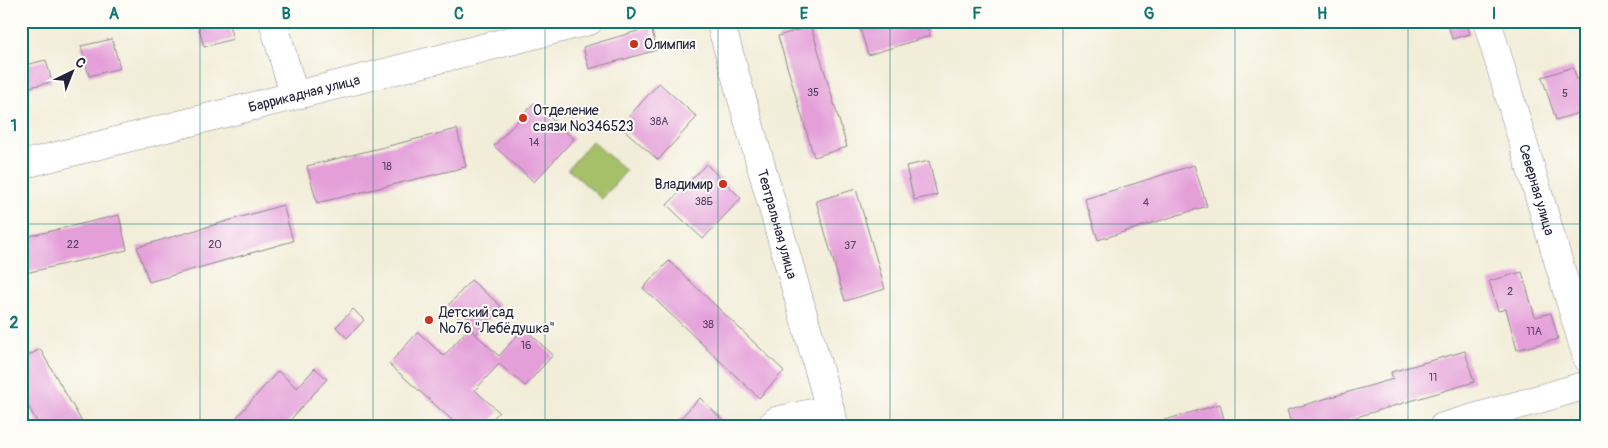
<svg xmlns="http://www.w3.org/2000/svg" width="1608" height="448" font-family="Pangolin,sans-serif">
  <rect width="100%" height="100%" fill="#fdfcf7"/>
  <filter id="ink" filterUnits="userSpaceOnUse"><feTurbulence type="fractalNoise" baseFrequency=".02" numOctaves="2"/><feDisplacementMap in="SourceGraphic" scale="10" xChannelSelector="R" yChannelSelector="G"/><feConvolveMatrix kernelMatrix="1 2 1 2 8 2 1 2 1" color-interpolation-filters="sRGB"/></filter>
  <filter id="wash" filterUnits="userSpaceOnUse"><feTurbulence type="fractalNoise" baseFrequency=".0096" numOctaves="4" result="noise"/><feDisplacementMap in="SourceGraphic" scale="20" xChannelSelector="R" yChannelSelector="G"/><feGaussianBlur stdDeviation="1.12" result="paint"/><feColorMatrix in="noise" values="0 0 0 0 0 0 0 0 0 0 0 0 0 0 0 0 0 1.4 0 .05"/><feComposite in="paint" operator="in"/></filter>
  <g filter="url(#wash)">
    <rect width="100%" height="100%" fill="#f2edd8"/>
    <path fill="#a5c067" stroke="#647151" d="M592,141L626,171L602,199L568,169Z"/>
    <g id="blocks">
      <g fill="#e49fd9">
        <path d="M197,21H228L233,39L204,47Z"/>
        <path d="M858,21H925L930,36L868,55Z"/>
        <path d="M1447,21H1466L1470,34L1452,39Z"/>
        <path d="M811,26L847,147L814,157L778,36Z"/>
        <path d="M651,27L657,50L589,69L583,47Z"/>
        <path d="M112,39L120,68L89,76L81,46Z"/>
        <path d="M46,60L52,82L21,89V66Z"/>
        <path d="M1573,67L1587,110L1556,120L1542,77Z"/>
        <path d="M659,83L697,117L658,160L620,126Z"/>
        <path d="M534,103L574,139L534,182L494,146Z"/>
        <path d="M457,129L466,167L317,203L307,166Z"/>
        <path d="M929,161L937,195L914,200L906,166Z"/>
        <path d="M706,164L741,198L703,239L667,205Z"/>
        <path d="M1194,165L1207,206L1098,240L1085,199Z"/>
        <path d="M856,189L885,289L845,301L816,201Z"/>
        <path d="M283,205L293,241L149,282L137,247Z"/>
        <path d="M119,215L127,250L21,274V238Z"/>
        <path d="M669,261L784,371L759,398L643,288Z"/>
        <path d="M1522,272L1535,317L1551,313L1558,339L1517,350L1506,309L1498,311L1489,281Z"/>
        <path d="M471,280L501,306L476,334L447,307Z"/>
        <path d="M353,309L364,320L347,338L336,327Z"/>
        <path d="M469,328L499,356L524,328L553,355L525,386L499,364L475,390L499,412L485,427H460L389,364L418,332L444,356Z"/>
        <path d="M40,349L85,427H40L21,394V360Z"/>
        <path d="M1465,351L1474,382L1323,427H1292L1287,410L1393,379L1391,372Z"/>
        <path d="M315,368L327,379L284,427H228L278,371L297,388Z"/>
        <path d="M700,398L730,427H672Z"/>
        <path d="M1220,404L1226,427H1158V422Z"/>
      </g>
    </g>
  </g>
  <g filter="url(#ink)">
    <use href="#blocks" fill-opacity="0" stroke="#8a888a" stroke-width="1"/>
    <g fill="none" stroke-linecap="round" stroke-linejoin="round">
      <defs>
        <g id="minor">
          <path d="M273,21L294,95"/>
          <path id="s1" d="M1487,21L1587,358"/>
          <path d="M770,427L776,421L830,409"/>
          <path d="M1443,427L1587,385"/>
        </g>
        <g id="major">
          <path id="s2" d="M720,21L835,427"/>
          <path id="s3" d="M21,165L589,21"/>
        </g>
      </defs>
      <use href="#minor" stroke="#8a888a" stroke-width="29"/>
      <use href="#major" stroke="#8a888a" stroke-width="29"/>
      <use href="#minor" stroke="#fff" stroke-width="28"/>
      <use href="#major" stroke="#fff" stroke-width="28"/>
    </g>
  </g>
  <path fill="none" stroke="#0f766e" stroke-width="1" stroke-opacity="0.55" d="M200,21V427M373,21V427M545,21V427M718,21V427M890,21V427M1063,21V427M1235,21V427M1408,21V427M21,224H1587"/>
  <g fill="#c8321e" stroke="#fdfcf7" stroke-width="2">
    <circle cx="634" cy="44" r="5"/>
    <circle cx="523" cy="118" r="5"/>
    <circle cx="723" cy="184" r="5"/>
    <circle cx="429" cy="320" r="5"/>
  </g>
  <g text-anchor="middle" stroke-width="4" stroke-linejoin="round" paint-order="stroke">
    <g font-size="11" fill="#524162">
      <text x="813" y="96">35</text>
      <text x="1565" y="97">5</text>
      <text x="659" y="125">38А</text>
      <text x="534" y="146">14</text>
      <text x="387" y="170">18</text>
      <text x="704" y="205">38Б</text>
      <text x="1146" y="206">4</text>
      <text x="73" y="248">22</text>
      <text x="215" y="248">20</text>
      <text x="850" y="249">37</text>
      <text x="1510" y="295">2</text>
      <text x="708" y="328">38</text>
      <text x="1534" y="335">11А</text>
      <text x="526" y="349">16</text>
      <text x="1433" y="381">11</text>
    </g>
    <g font-size="14" fill="#22223b" stroke="#fdfcf7" text-anchor="start">
      <text x="644" y="49">Олимпия</text>
      <text x="533" y="115">Отделение<tspan x="533" dy="16">связи №346523</tspan></text>
      <text x="713" y="189" text-anchor="end">Владимир</text>
      <text x="439" y="317">Детский сад<tspan x="439" dy="16">№76 "Лебёдушка"</tspan></text>
    </g>
    <g font-size="14" fill="#22223b" stroke="#fdfcf7">
      <text dy="5" stroke="none"><textPath href="#s3" startOffset="292">Баррикадная улица</textPath></text>
      <text dy="5" stroke="none"><textPath href="#s1" startOffset="176">Северная улица</textPath></text>
      <text dy="5" stroke="none"><textPath href="#s2" startOffset="211">Театральная улица</textPath></text>
    </g>
  </g>
  <rect width="1608" height="448" fill="none" stroke="#fdfcf7" stroke-width="55"/>
  <g transform="translate(72 72) rotate(43)" stroke="#fdfcf7" stroke-width="4" paint-order="stroke">
  <path d="M0-4L9 19L0 12L-9 19Z" fill="#22223b"/>
  <text y="-8" font-size="14" font-weight="bold" text-anchor="middle" fill="#22223b">С</text>
  </g>
  <rect x="28" y="28" width="1552" height="392" fill="none" stroke="#0f766e" stroke-width="2"/>
  <g font-size="16" text-anchor="middle" font-weight="bold" fill="#0f766e">
    <text x="114" y="19">A</text>
    <text x="286" y="19">B</text>
    <text x="459" y="19">C</text>
    <text x="631" y="19">D</text>
    <text x="804" y="19">E</text>
    <text x="977" y="19">F</text>
    <text x="1149" y="19">G</text>
    <text x="1322" y="19">H</text>
    <text x="1494" y="19">I</text>
    <text x="14" y="131">1</text>
    <text x="14" y="328">2</text>
  </g>
</svg>
